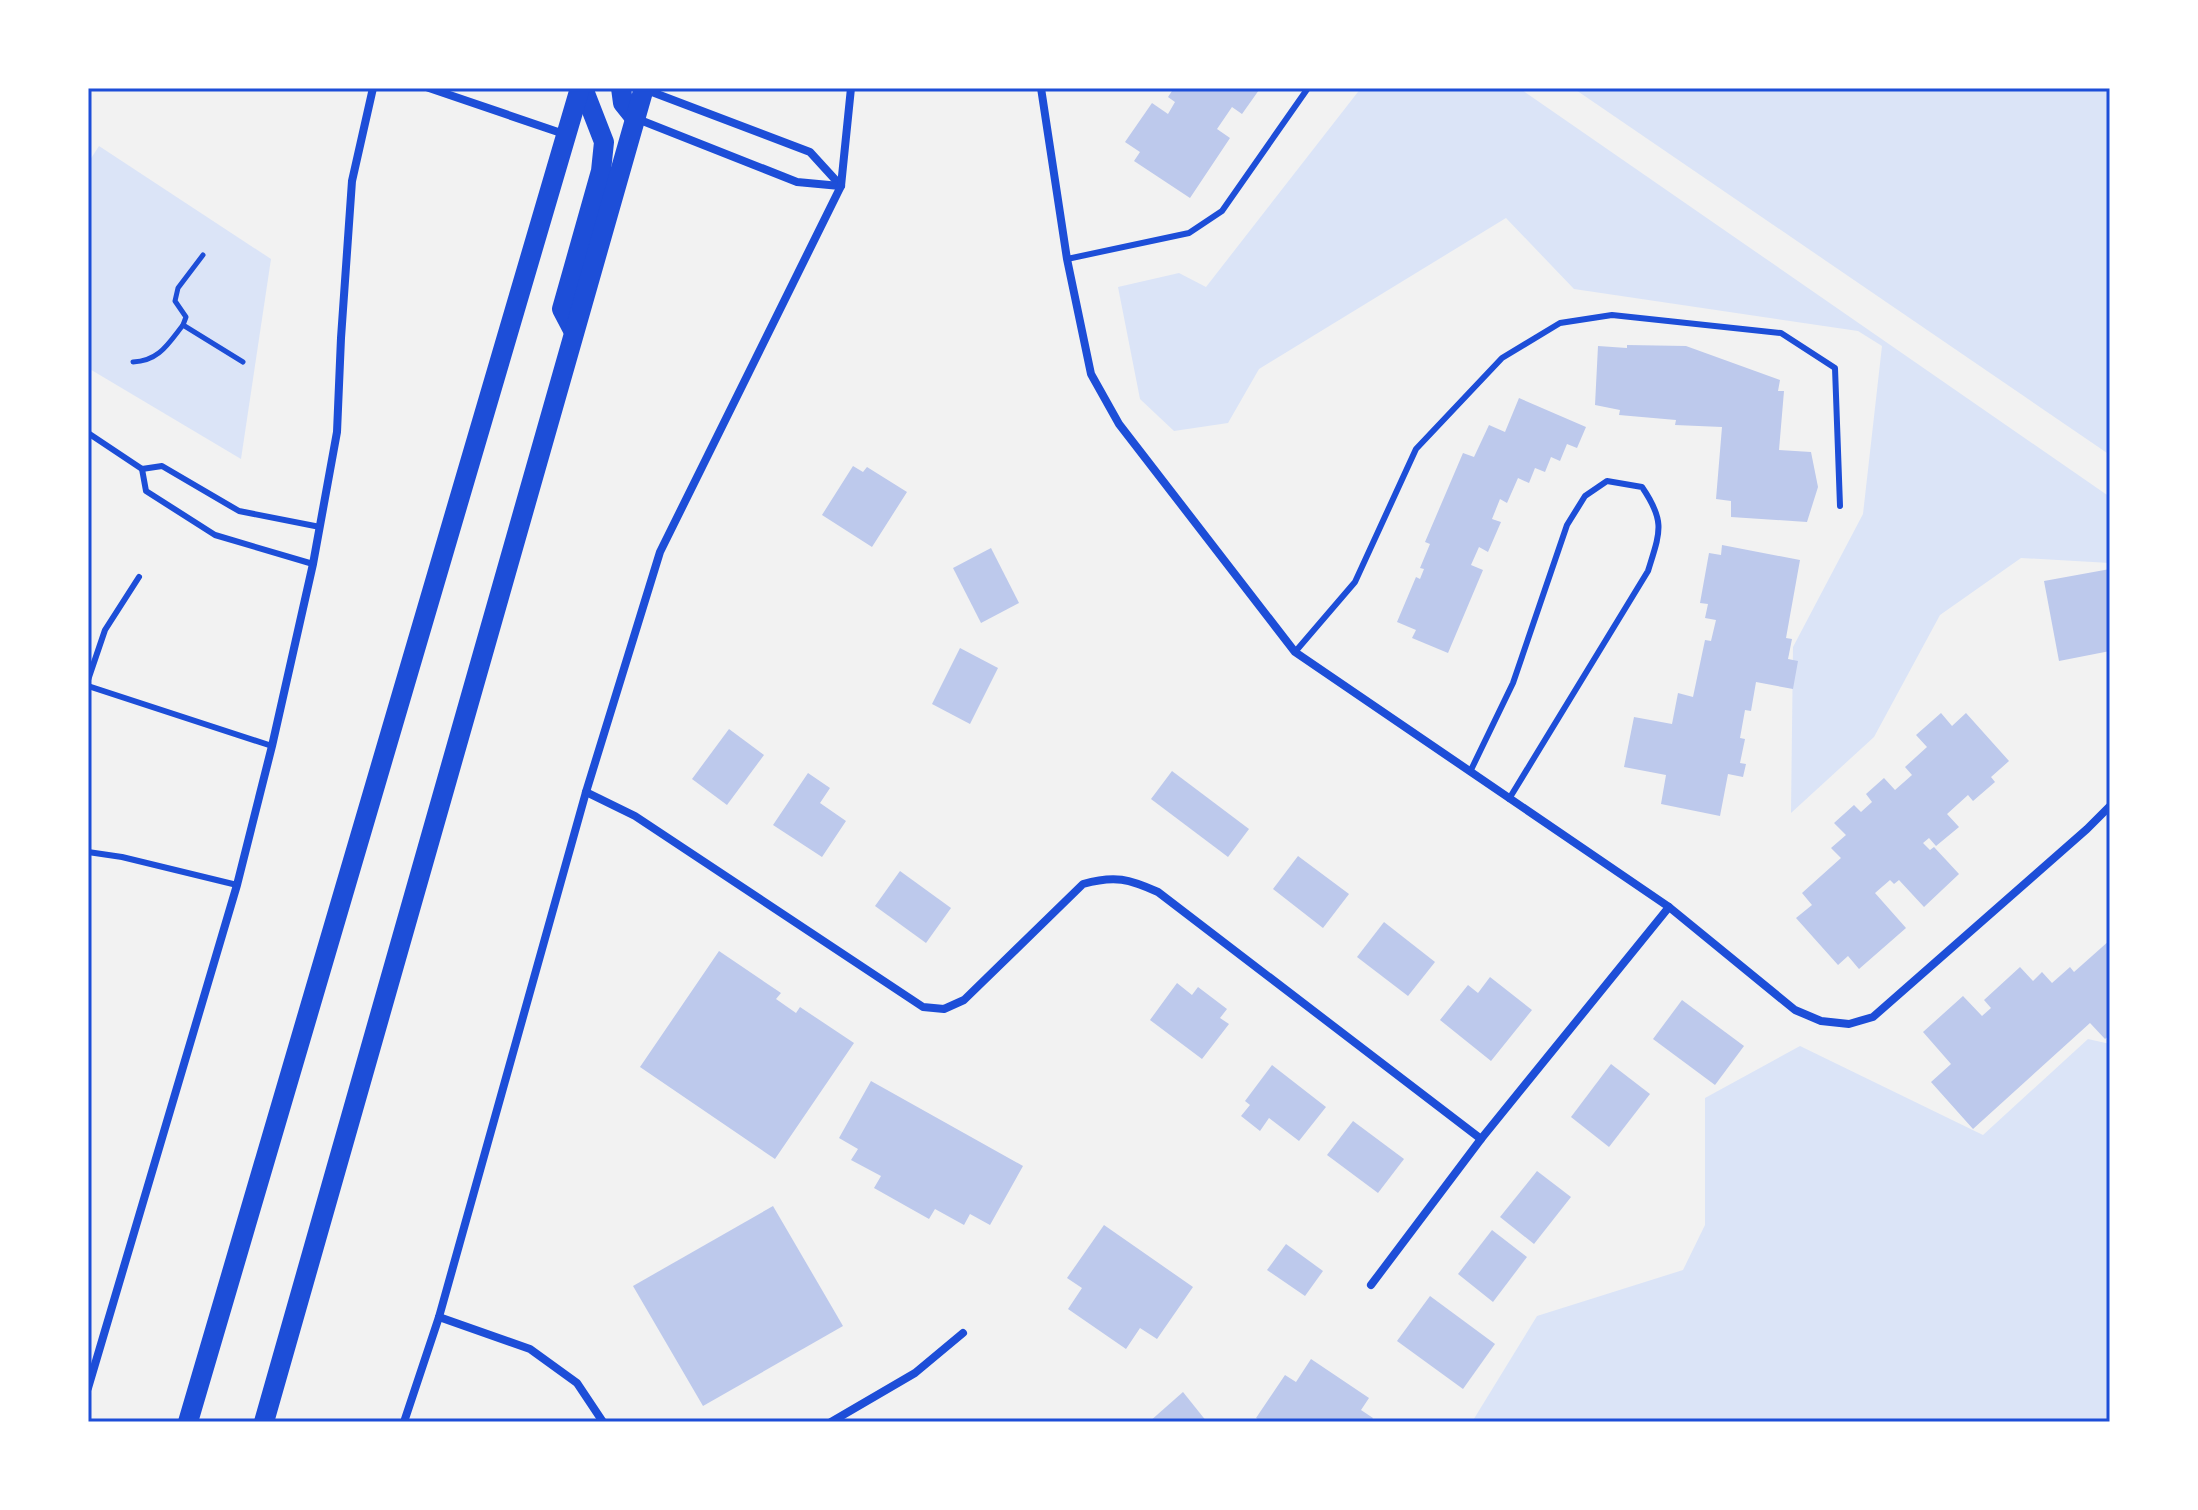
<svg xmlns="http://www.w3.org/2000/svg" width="2198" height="1510" font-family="'Fira Sans Condensed',sans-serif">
  <rect width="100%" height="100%" fill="#f2f2f2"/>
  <g fill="#dbe4f7">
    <path d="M1361,88H1519L2110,497V563L2021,558L1940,615L1874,737L1791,813L1793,647L1863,514L1882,346L1858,331L1574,289L1506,218L1259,369L1228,423L1174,431L1140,399L1118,287L1179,273L1206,287Z"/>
    <path d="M1573,88H2110V455Z"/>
    <path d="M99,146L271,259L241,459L88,368V163Z"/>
    <path d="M2088,1039L2110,1044V1422H1472L1537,1316L1683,1270L1705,1225V1098L1800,1046L1983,1135Z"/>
  </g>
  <g fill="#bdc9ec">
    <path d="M1174,88L1259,90L1242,114L1232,107L1217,129L1230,138L1190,198L1134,161L1140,152L1125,142L1152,103L1168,114L1175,102L1168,97Z"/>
    <path d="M1627,345L1686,346L1780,380L1778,391H1784L1779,450L1811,452L1818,487L1807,522L1731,517V501L1716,499L1722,427L1675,425L1676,420L1619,415L1620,410L1595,405L1598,346L1627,348Z"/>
    <path d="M1519,398L1586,427L1577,448L1567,444L1560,461L1551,457L1545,472L1535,468L1529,483L1518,478L1507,503L1500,499L1492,519L1501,522L1488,552L1479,547L1471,565L1483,570L1448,653L1412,638L1416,630L1397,622L1416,577L1420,579L1424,569L1420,568L1430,544L1425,542L1463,453L1474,457L1489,425L1505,432Z"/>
    <path d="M853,466L863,472L867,467L907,492L872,547L822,515Z"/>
    <path d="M1722,545L1800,560L1786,638L1792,639L1788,659L1798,661L1793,689L1756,682L1751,711L1745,710L1740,738L1745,739L1740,763L1746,764L1743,777L1728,774L1720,816L1661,804L1666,775L1624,767L1634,717L1672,724L1678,693L1693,697L1705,640L1711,641L1716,620L1705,618L1708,604L1700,603L1709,553L1721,555Z"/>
    <path d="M991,548L1019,603L981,623L953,568Z"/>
    <path d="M2110,569V651L2059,661L2044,581Z"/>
    <path d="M960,648L998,668L970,724L932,704Z"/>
    <path d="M1941,713L1952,726L1966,713L2009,761L1991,777L1995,782L1973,801L1968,795L1947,814L1959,827L1936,846L1929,838L1923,843L1930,850L1934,847L1959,874L1924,907L1899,880L1894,884L1890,880L1875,893L1906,928L1859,969L1848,956L1838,965L1796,918L1812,905L1802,893L1841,858L1831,848L1846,835L1834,823L1854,805L1861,812L1872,802L1866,794L1884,778L1895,790L1912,775L1905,767L1927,747L1916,735Z"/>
    <path d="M729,729L764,755L727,805L692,779Z"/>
    <path d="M1172,771L1249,829L1228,857L1151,799Z"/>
    <path d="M808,773L830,788L820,803L846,821L822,857L773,825Z"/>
    <path d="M1298,856L1349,894L1323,928L1273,889Z"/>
    <path d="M900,871L951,908L926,943L875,906Z"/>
    <path d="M1384,922L1435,962L1408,996L1357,957Z"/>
    <path d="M2110,940V1035L2105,1039L2090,1023L1973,1129L1931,1082L1951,1064L1923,1032L1963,996L1982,1016L1991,1008L1984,1000L2020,967L2033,981L2042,972L2052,983L2070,967L2074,972Z"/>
    <path d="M719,951L781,993L776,999L796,1013L800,1007L854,1043L775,1159L640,1067Z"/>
    <path d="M1490,977L1532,1010L1491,1061L1440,1020L1468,985L1478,993Z"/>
    <path d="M1177,983L1192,995L1198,987L1227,1009L1220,1018L1229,1024L1202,1059L1150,1020Z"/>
    <path d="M1682,1000L1744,1046L1715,1085L1653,1039Z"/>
    <path d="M1611,1064L1650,1094L1609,1147L1571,1117Z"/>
    <path d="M1272,1065L1326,1107L1299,1141L1269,1118L1260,1131L1241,1116L1250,1105L1245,1101Z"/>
    <path d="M871,1081L1023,1166L990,1225L970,1214L964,1225L935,1209L929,1219L874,1188L881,1176L851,1160L858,1149L839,1138Z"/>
    <path d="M1353,1121L1404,1159L1378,1193L1327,1155Z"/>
    <path d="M1537,1171L1571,1197L1534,1244L1500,1217Z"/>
    <path d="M773,1206L843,1326L703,1406L633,1286Z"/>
    <path d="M1104,1225L1193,1287L1157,1339L1140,1328L1126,1349L1068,1309L1082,1288L1067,1278Z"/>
    <path d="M1492,1230L1527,1257L1493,1302L1458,1274Z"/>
    <path d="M1286,1244L1323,1271L1305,1296L1267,1270Z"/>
    <path d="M1430,1296L1495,1344L1463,1389L1397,1341Z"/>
    <path d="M1311,1359L1369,1398L1361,1410L1373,1418L1370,1422H1262L1256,1418L1285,1375L1296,1382Z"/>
    <path d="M1183,1392L1207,1422H1149Z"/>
  </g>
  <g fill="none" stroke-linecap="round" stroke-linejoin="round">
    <g stroke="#1d4ed8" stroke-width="5">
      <path d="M203,255L178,288L175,301L186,317L183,325L243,362"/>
      <path d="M133,362C159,361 168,344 183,325"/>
    </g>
    <g stroke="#1d4ed8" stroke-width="6">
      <path d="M1067,259L1189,233L1222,211L1308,88"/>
      <path d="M88,433L142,469L162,466L239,511L320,527"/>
      <path d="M142,469L146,491L215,535L313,564"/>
      <path d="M1295,652L1355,582L1416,449L1502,358L1560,323L1612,315L1781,333L1835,368L1840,506"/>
      <path d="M88,680L105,630L139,577"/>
      <path d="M88,686L272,746"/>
      <path d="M1470,772L1513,683L1567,525L1585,496L1607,481L1642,487C1666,522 1660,532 1648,571L1509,799"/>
      <path d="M88,852L122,857L237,885"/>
    </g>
    <g stroke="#1d4ed8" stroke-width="8">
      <path d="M429,88L564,134"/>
      <path d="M1041,88L1067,259L1091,374L1119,424L1295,652L1669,907L1795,1010L1821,1021L1849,1024L1873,1017L2087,829L2110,806"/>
      <path d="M644,89L810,152L841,186"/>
      <path d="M635,118L797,182L840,186"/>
      <path d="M586,792L635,816L923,1007L944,1009L964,1000L1083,884C1115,875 1129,879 1158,892L1481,1139"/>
      <path d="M1371,1285L1481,1139L1669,907"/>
      <path d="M439,1317L530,1349L577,1383L603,1422"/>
      <path d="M88,1388L237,885L272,746L313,564L337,432L341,338L352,181L373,88"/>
      <path d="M404,1422L439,1317L586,792L660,552L841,186L851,88"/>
      <path d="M831,1422L915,1373L963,1333"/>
    </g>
    <g stroke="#1d4ed8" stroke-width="20">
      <path d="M621,88L623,103L635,118"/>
      <path d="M573,330L562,309L601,171L604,142L583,88"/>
      <path d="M188,1422L580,88"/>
      <path d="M264,1422L644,88"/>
    </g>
  </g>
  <rect width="2198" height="1510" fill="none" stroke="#ffffff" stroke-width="180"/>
  <rect x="90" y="90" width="2018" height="1330" fill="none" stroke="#1d4ed8" stroke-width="3"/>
</svg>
